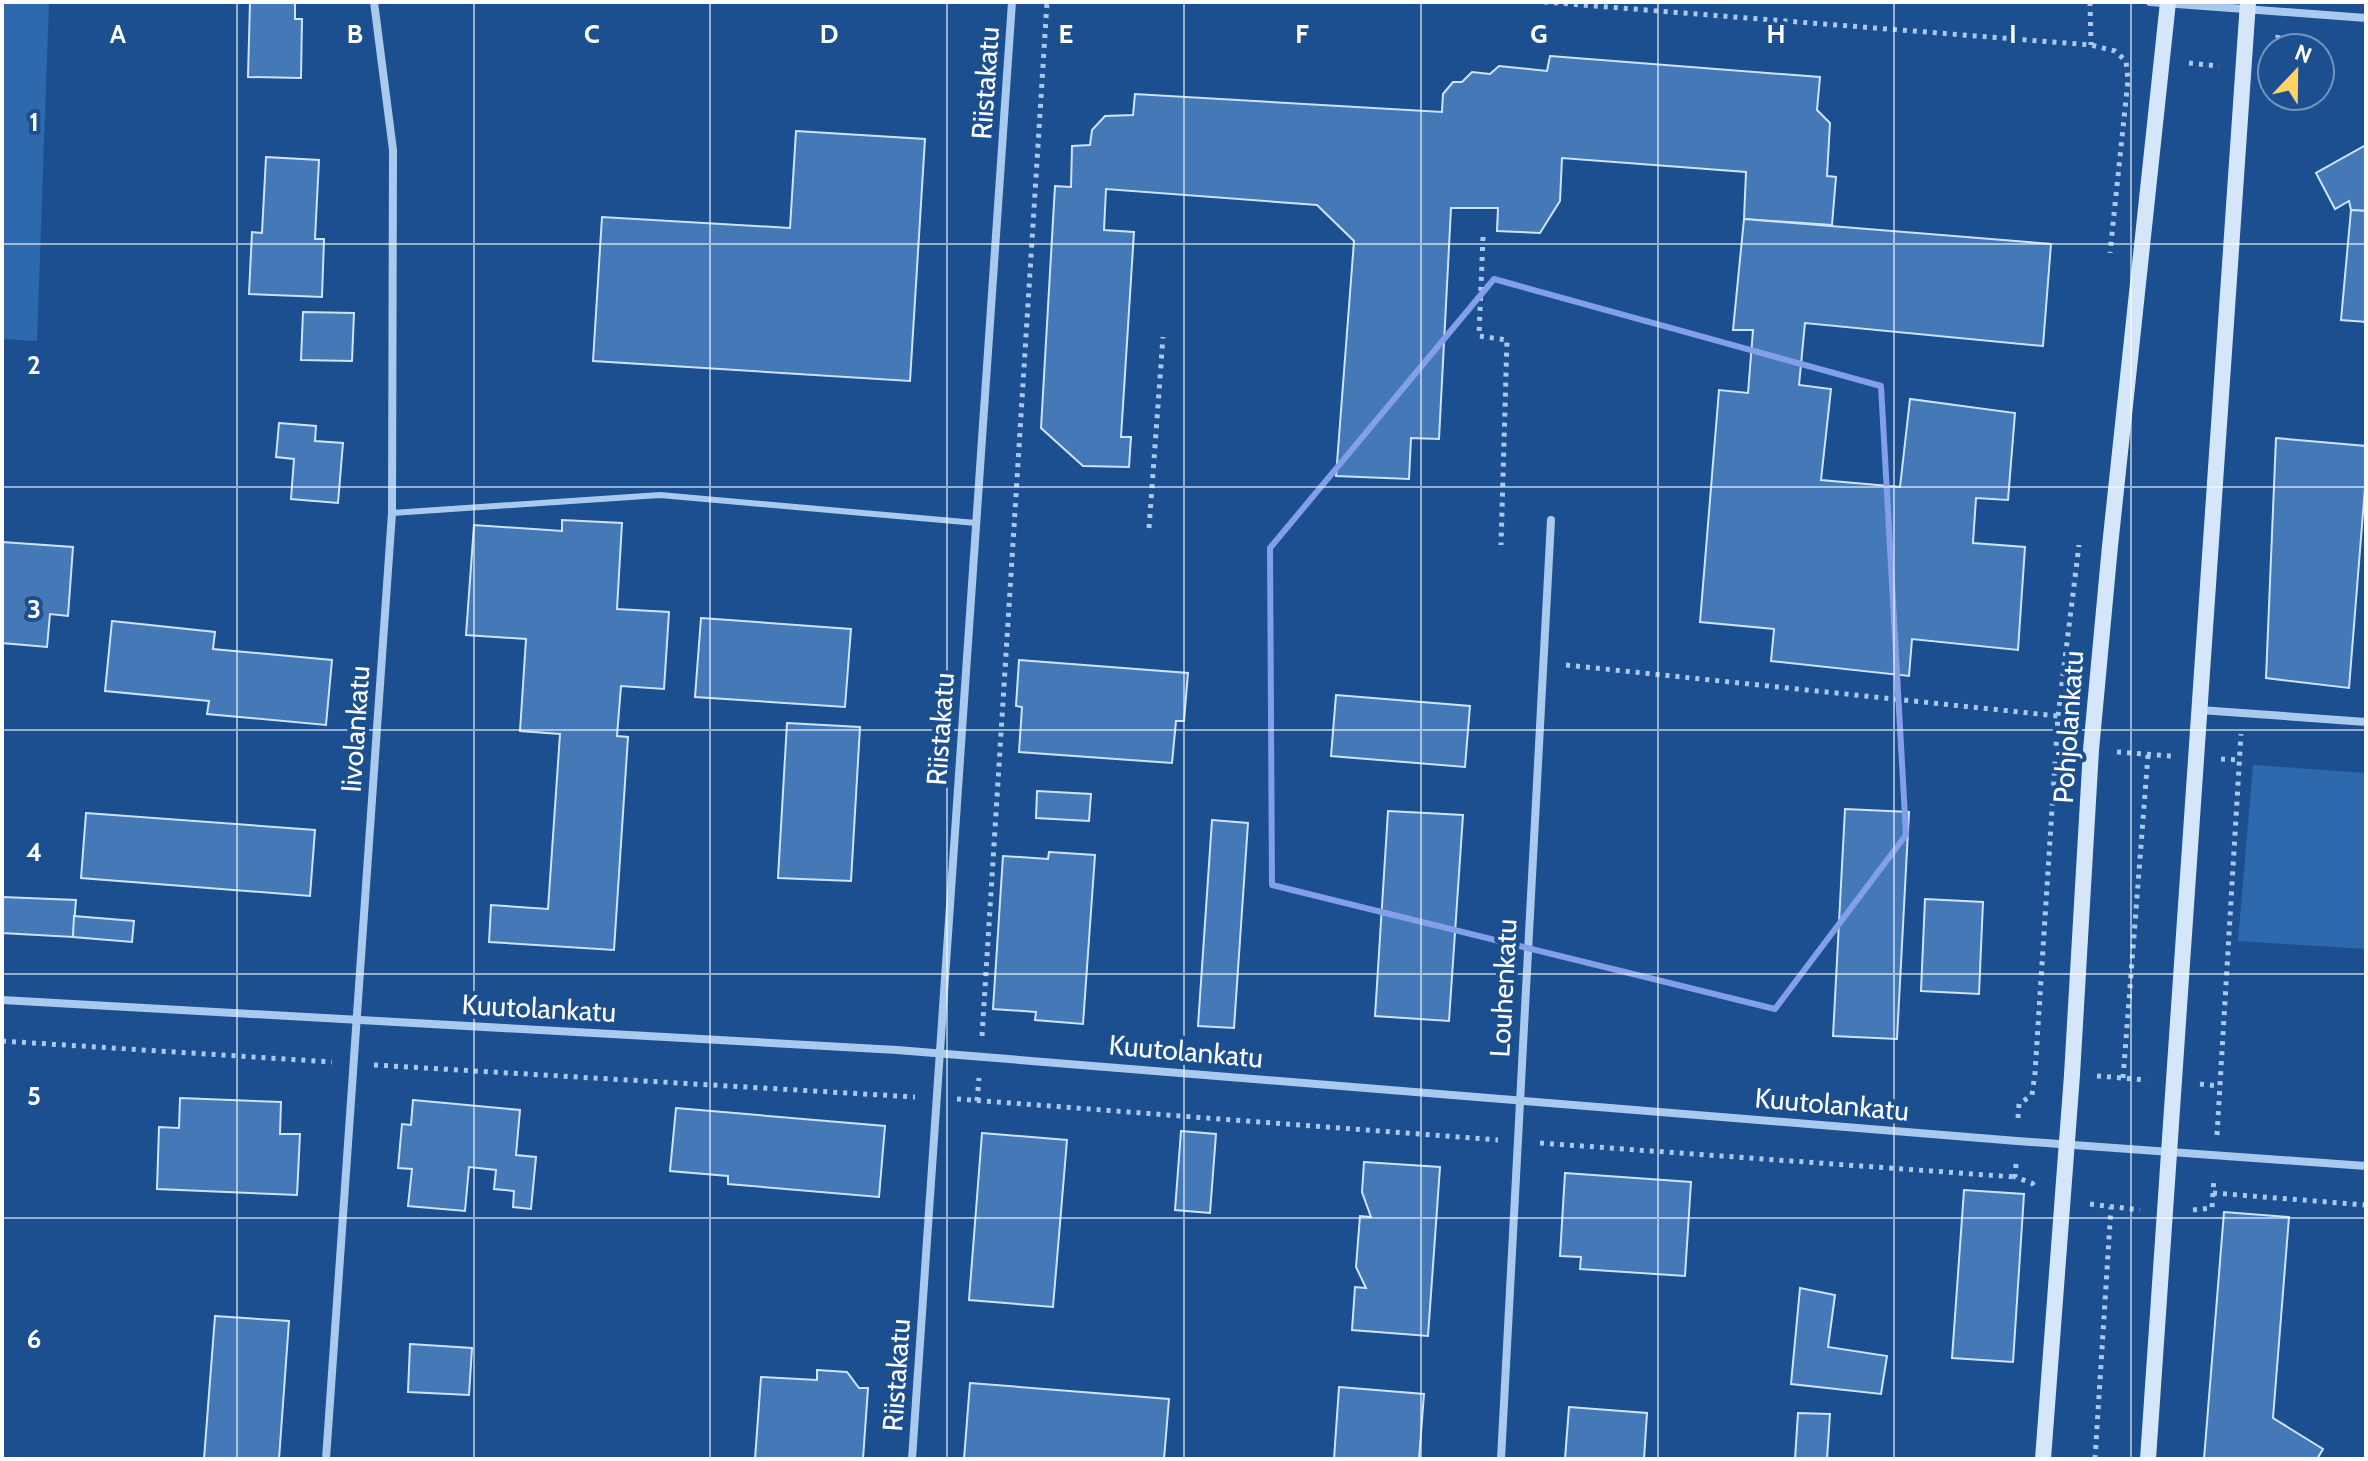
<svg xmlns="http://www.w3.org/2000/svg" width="2368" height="1461" font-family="Cabin,sans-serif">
  <rect width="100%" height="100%" fill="#1b4f8f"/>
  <g fill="#2e69ad">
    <path d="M2,2H49L37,341L2,339Z"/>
    <path d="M2253,765L2366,773V949L2238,941Z"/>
  </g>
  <g fill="#4478b7" stroke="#cfe3fa" stroke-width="2">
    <path d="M250,2H295V19H302L301,78L248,77Z"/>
    <path d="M1550,56L1820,77L1817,110L1830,123L1827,176L1836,177L1832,225L1744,219L1746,172L1562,158L1560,201L1540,233L1497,231L1498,208H1451L1439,439L1411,438L1409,479L1336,476L1354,241L1317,205L1106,189L1104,230L1134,232L1121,437H1131L1129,467L1083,466L1041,428L1055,186L1071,187L1072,146L1090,145L1092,130L1105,116L1133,115L1135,94L1442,112L1443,94L1453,82H1462L1472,72L1490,74L1499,66L1547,71Z"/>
    <path d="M796,131L925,139L910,381L593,361L602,217L790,228Z"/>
    <path d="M2366,145V211L2351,210L2349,201L2335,209L2316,173Z"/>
    <path d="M266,157L319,160L315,239H324L322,297L249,294L252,232L262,233Z"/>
    <path d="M2351,210L2366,211V322L2341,320Z"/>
    <path d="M1744,219L2051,244L2043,346L1805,323L1799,385L1831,389L1821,480L1900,487L1910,399L2015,413L2008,500L1976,498L1973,543L2025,547L2018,650L1912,639L1909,676L1771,661L1774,629L1700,622L1719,390L1748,393L1753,330H1733Z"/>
    <path d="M303,312L354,313L352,361L301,360Z"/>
    <path d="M279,423L316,426L315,441L343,443L338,503L291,499L294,459L276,457Z"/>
    <path d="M2276,438L2366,446V475L2349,688L2266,678Z"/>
    <path d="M562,520L622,523L617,609L669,612L664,689L621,686L617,736L628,737L614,950L489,942L491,905L548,909L560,734L520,731L526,639L466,635L474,525L562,531Z"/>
    <path d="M2,542L73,547L68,616L50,614L47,647L2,643Z"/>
    <path d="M701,618L851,629L845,707L695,697Z"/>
    <path d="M112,621L215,632L213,649L332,660L326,725L207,714L209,701L105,691Z"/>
    <path d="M1019,660L1188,673L1184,721H1176L1172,763L1019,752L1022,707L1016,706Z"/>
    <path d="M1336,695L1470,706L1465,767L1331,756Z"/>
    <path d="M787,723L860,727L851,881L778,878Z"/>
    <path d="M1037,791L1091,794L1089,821L1036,818Z"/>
    <path d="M1845,809L1909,812L1897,1039L1833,1036Z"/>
    <path d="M1388,811L1463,815L1449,1021L1375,1016Z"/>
    <path d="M86,813L315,830L310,896L81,878Z"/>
    <path d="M1212,820L1248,823L1234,1028L1198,1026Z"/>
    <path d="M1049,852L1095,855L1083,1024L1035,1020L1036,1012L993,1009L1003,856L1048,859Z"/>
    <path d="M2,897L76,900L73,937L2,933Z"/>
    <path d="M1925,899L1983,902L1979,994L1921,991Z"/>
    <path d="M74,916L134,921L132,942L73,937Z"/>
    <path d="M180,1098L281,1102L280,1134H300L297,1195L157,1189L159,1127L179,1128Z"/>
    <path d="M413,1100L520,1110L516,1155L536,1157L531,1209L513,1207L514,1191L494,1189L496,1170L469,1167L465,1211L408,1206L412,1169L398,1168L402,1124L411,1125Z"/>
    <path d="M676,1108L885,1126L879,1197L728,1184V1176L670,1171Z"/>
    <path d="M1181,1131L1216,1134L1210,1213L1175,1210Z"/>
    <path d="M982,1133L1067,1140L1053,1307L969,1300Z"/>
    <path d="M1364,1162L1440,1167L1428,1336L1352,1330L1355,1287L1366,1288L1356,1267L1360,1216L1371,1217L1362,1192Z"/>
    <path d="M1565,1173L1691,1182L1685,1276L1580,1269L1581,1257L1560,1256Z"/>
    <path d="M1964,1190L2024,1194L2013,1362L1952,1358Z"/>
    <path d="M2224,1212L2289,1217L2273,1418L2323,1449L2317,1459H2204Z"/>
    <path d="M1800,1288L1835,1295L1828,1347L1887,1356L1881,1394L1791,1384Z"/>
    <path d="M215,1316L289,1321L279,1459H204Z"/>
    <path d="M410,1344L472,1348L469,1395L408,1392Z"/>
    <path d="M817,1370L847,1372L859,1388H868L863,1459H755L761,1377L817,1380Z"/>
    <path d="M970,1383L1169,1399L1164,1459H964Z"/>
    <path d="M1339,1387L1424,1394L1419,1459H1334Z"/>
    <path d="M1569,1407L1647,1413L1644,1459H1565Z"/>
    <path d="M1798,1413L1830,1414L1827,1459H1795Z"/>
  </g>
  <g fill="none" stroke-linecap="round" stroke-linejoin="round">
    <g stroke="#a9c9ee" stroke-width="5" stroke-dasharray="4 6" stroke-linecap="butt">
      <path d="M1544,2L2091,45L2115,51L2126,61L2128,80L2110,253"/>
      <path d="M2090,2L2091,45"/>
      <path d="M2277,48L2278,35"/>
      <path d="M2189,63L2219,66"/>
      <path d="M1483,237L1479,336L1507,340L1501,545"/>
      <path d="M1149,528L1163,337"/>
      <path d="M1566,665L2058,716"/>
      <path d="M2117,752L2171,756"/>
      <path d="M2221,759L2240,760"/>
      <path d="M982,1036L1047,2"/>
      <path d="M2,1041L332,1062"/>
      <path d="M374,1065L915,1097"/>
      <path d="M2097,1076L2147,1080"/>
      <path d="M2123,1078L2148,755"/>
      <path d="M2200,1084L2219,1086"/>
      <path d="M957,1099L1498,1140"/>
      <path d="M977,1101L979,1078"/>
      <path d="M2018,1118L2019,1104L2032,1095L2035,1073L2058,716L2079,545"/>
      <path d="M2217,1135L2241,734"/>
      <path d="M1540,1143L2015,1177"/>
      <path d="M2016,1164L2015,1177L2032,1183L2036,1189"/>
      <path d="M2213,1193L2366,1205"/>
      <path d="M2090,1204L2140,1210"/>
      <path d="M2193,1210L2212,1208L2214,1177"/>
      <path d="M2095,1459L2111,1207"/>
    </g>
    <path stroke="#a9c9ee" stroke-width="6" d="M392,513L660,495L976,523"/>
    <g stroke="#a9c9ee" stroke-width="8">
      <path d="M2150,2L2366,18"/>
      <path d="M2200,710L2366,722"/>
      <path d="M2,1000L897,1050L2017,1141L2366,1166"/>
      <path d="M326,1459L392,513L393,150L374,2"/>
      <path d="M912,1459L1012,2"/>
      <path d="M1501,1459L1551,520"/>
    </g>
    <g stroke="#d6e6fa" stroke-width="16">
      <path d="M2043,1459L2072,1075L2091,750L2110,546L2168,2"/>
      <path d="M2148,1459L2248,2"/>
    </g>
  </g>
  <path fill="none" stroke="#839eea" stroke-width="6" stroke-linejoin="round" d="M1494,279L1881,386L1906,835L1775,1009L1272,885L1270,548Z"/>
  <path fill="none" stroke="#fff" stroke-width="2" stroke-opacity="0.55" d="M237,2V1459M474,2V1459M710,2V1459M947,2V1459M1184,2V1459M1421,2V1459M1658,2V1459M1894,2V1459M2131,2V1459M2,244H2366M2,487H2366M2,730H2366M2,974H2366M2,1218H2366"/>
  <g text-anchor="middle" stroke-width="8" stroke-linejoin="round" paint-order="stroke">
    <g font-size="28" fill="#fff" stroke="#1b4f8f">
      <text transform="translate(985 83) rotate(-86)" y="10">Riistakatu</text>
      <text transform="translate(2068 727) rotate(-86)" y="10">Pohjolankatu</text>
      <text transform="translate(355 729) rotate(-86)" y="10">Iivolankatu</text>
      <text transform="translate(940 729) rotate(-86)" y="10">Riistakatu</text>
      <text transform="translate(1503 988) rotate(-87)" y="10">Louhenkatu</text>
      <text transform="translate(539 1008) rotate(3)" y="10">Kuutolankatu</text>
      <text transform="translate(1186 1051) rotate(5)" y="10">Kuutolankatu</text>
      <text transform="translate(1832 1104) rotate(5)" y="10">Kuutolankatu</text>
      <text transform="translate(896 1375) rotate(-86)" y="10">Riistakatu</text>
    </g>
  </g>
  <g font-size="26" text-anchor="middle" font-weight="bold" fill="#fff" stroke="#1b4f8f" stroke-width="8" stroke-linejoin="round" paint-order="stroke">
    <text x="118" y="43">A</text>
    <text x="355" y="43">B</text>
    <text x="592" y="43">C</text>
    <text x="829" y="43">D</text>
    <text x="1066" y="43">E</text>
    <text x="1302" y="43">F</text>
    <text x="1539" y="43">G</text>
    <text x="1776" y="43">H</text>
    <text x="2013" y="43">I</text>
    <text x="34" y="131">1</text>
    <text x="34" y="374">2</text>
    <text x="34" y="618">3</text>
    <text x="34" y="861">4</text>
    <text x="34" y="1105">5</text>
    <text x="34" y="1348">6</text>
  </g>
  <rect width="2368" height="1461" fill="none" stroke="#ffffff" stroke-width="8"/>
  <g transform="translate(2296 72) rotate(22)"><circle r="38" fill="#1b4f8f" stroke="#7695bc" stroke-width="2"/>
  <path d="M0-6L14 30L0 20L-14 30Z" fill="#ffd166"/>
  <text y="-12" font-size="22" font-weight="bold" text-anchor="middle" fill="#ffffff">N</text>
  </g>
</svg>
